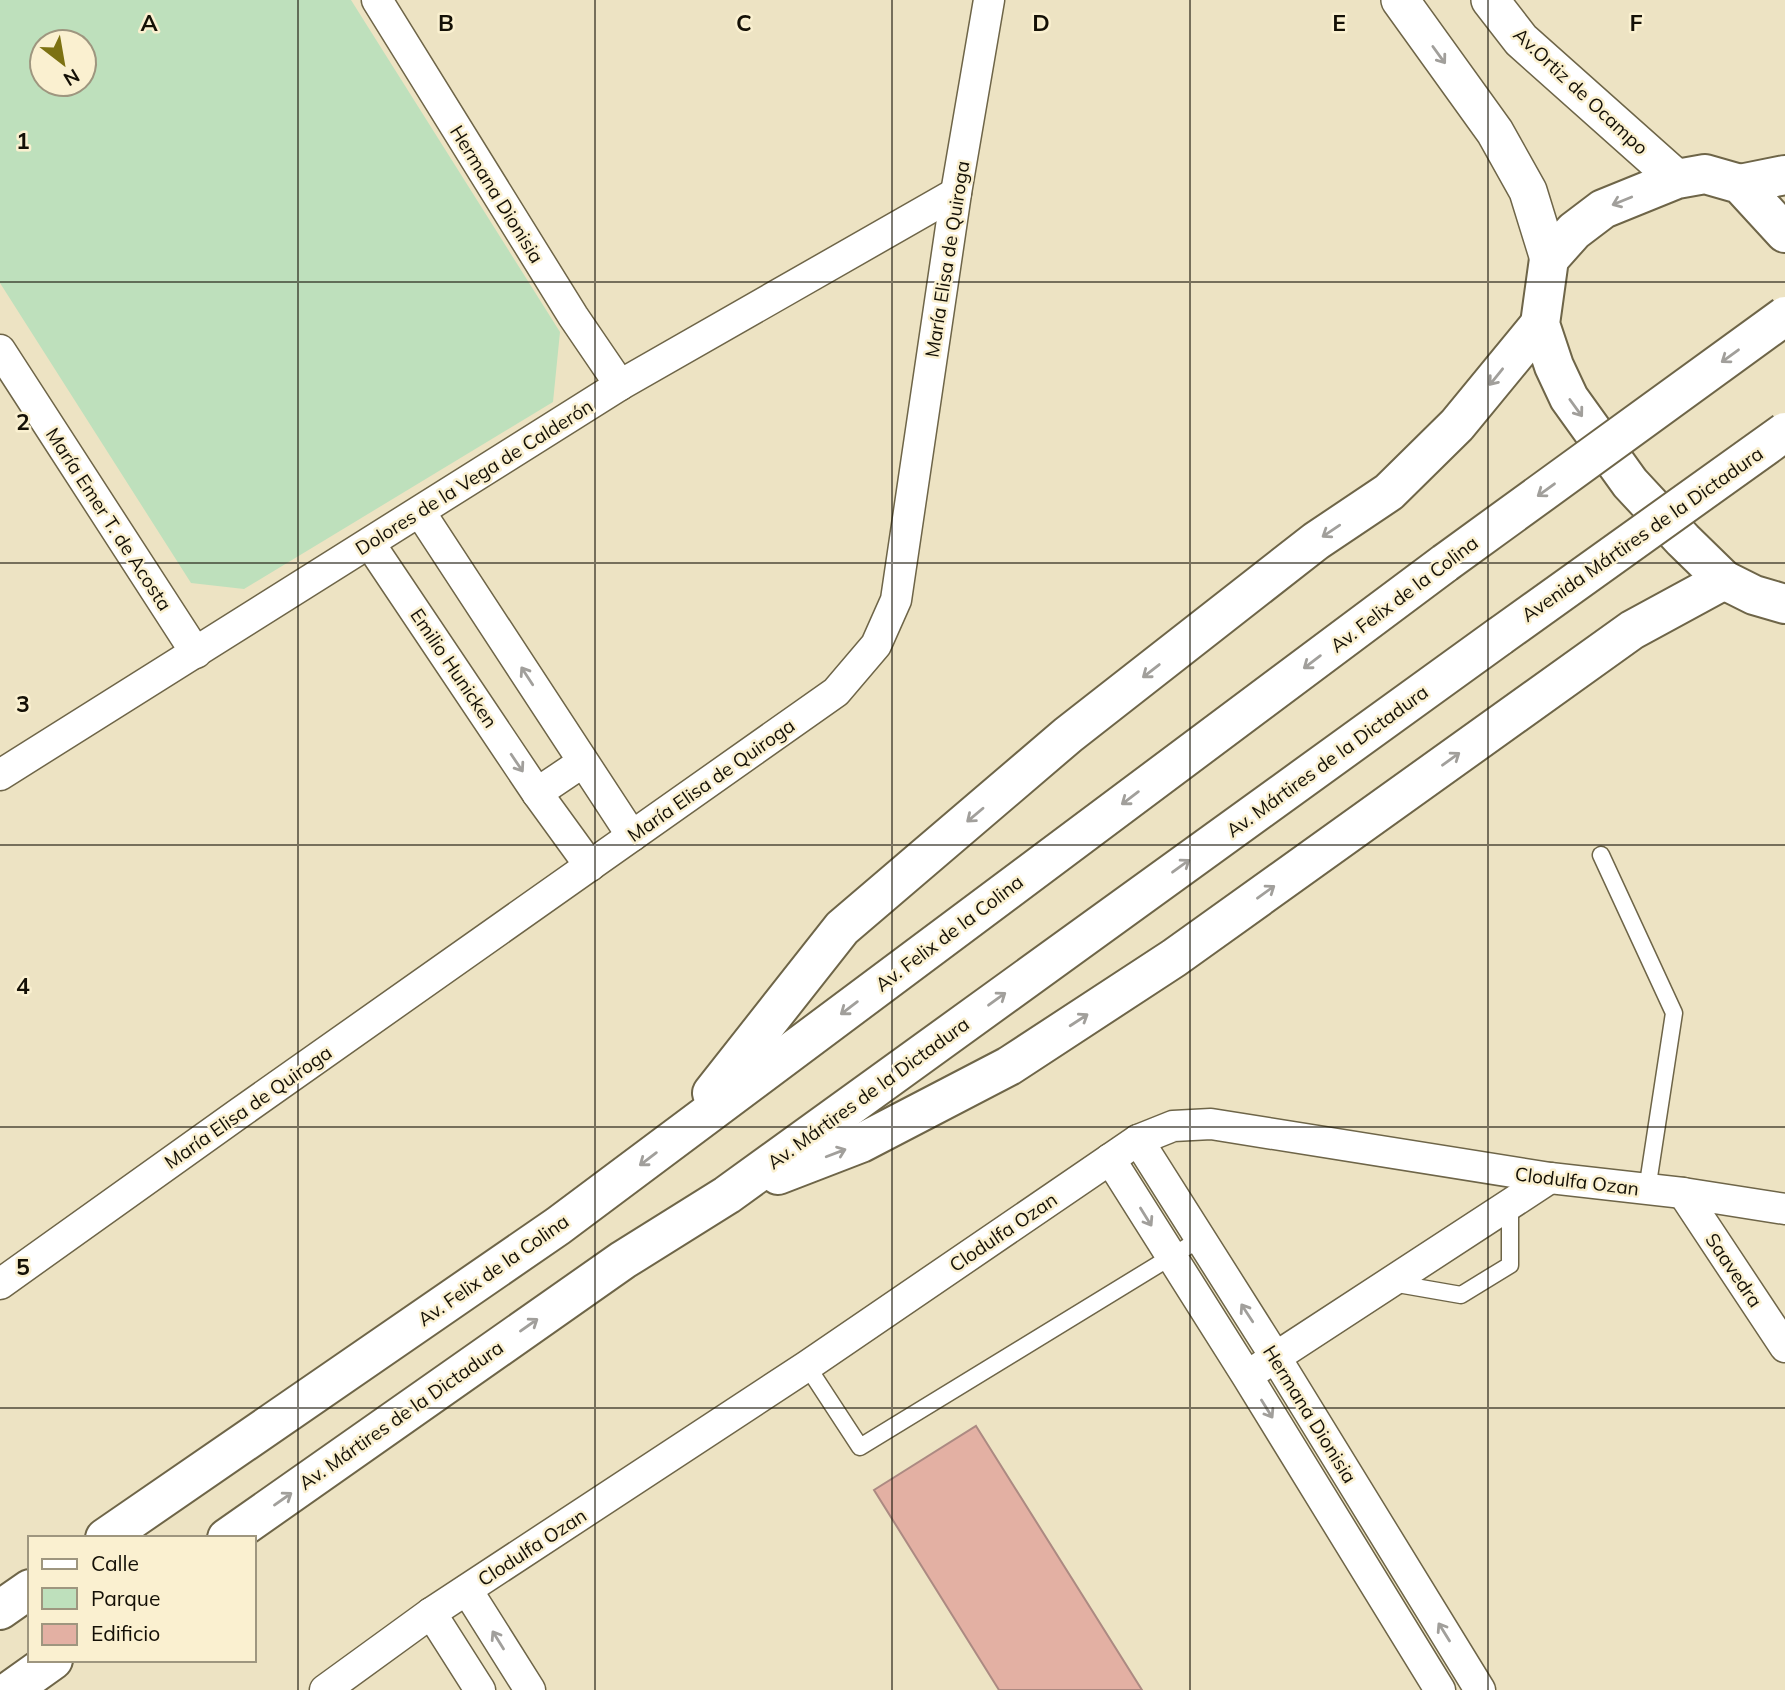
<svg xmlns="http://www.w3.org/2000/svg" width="1785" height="1690" font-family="Mulish,sans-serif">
  <rect width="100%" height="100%" fill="#ede3c3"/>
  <path fill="#bee0bc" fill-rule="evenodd" d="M0,0H351L560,332L553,402L244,589L191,583L0,283ZM42,42H84V84H42Z"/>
  <path fill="#e3b0a3" stroke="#ac8a82" stroke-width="2" d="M976,1426L1142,1690H999L874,1490Z"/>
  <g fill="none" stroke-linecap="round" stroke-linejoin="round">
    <defs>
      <g id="service">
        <path d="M1601,855L1674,1013L1647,1190"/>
        <path d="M1392,1283L1461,1295L1510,1265V1203"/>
        <path d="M807,1366L860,1447L1200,1239"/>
      </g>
      <g id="minor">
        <path d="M377,0L573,316L620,385"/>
        <path d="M0,350L196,653"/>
        <path d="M420,512L632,836"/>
        <path d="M370,544L537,793L590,866"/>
        <path d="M0,775L620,385L956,193"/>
        <path d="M537,793L583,762"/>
        <path d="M1138,1140L1276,1358L1480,1690"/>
        <path d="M1110,1159L1247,1376L1440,1690"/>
        <path d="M1683,1193L1785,1347"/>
        <path d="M0,1284L238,1114L836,692L876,645L896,600L956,193L989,0"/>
        <path d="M1259,1368L1550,1178"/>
        <path d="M467,1590L530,1690"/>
        <path d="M431,1613L480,1690"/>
        <path d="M325,1690L431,1613L807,1366L1138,1140L1173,1126L1211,1124L1550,1178L1683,1193L1785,1209"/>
      </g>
      <g id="tertiary">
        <path d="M1400,0L1495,132L1528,191L1549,259"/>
        <path d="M1490,0L1521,40L1677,179"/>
      </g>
      <path id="secondary" d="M1785,233L1740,184L1705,174L1677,179L1603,209L1574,231L1549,259L1540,324L1554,366L1569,398L1630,483L1683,540L1724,580L1754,595L1785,604"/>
      <g id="primary">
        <path d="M1740,184L1785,175"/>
        <path d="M712,1093L842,928L1068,735L1316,541L1389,492L1457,425L1540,324"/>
        <path d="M778,1175L861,1143L1009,1066L1174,958L1632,630L1724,580"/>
        <path d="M105,1538L558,1226L1445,563"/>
        <path d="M227,1538L623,1260L727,1195L1500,636"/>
        <path d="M0,1610L30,1589"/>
        <path d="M11,1690L53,1660"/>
      </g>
    </defs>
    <use href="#service" stroke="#6e6548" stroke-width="19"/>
    <use href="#minor" stroke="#6e6548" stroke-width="33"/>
    <use href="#tertiary" stroke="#6e6548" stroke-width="40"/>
    <use href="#secondary" stroke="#6e6548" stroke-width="42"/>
    <use href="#primary" stroke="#6e6548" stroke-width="42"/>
    <use href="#service" stroke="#fff" stroke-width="16"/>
    <use href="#minor" stroke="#fff" stroke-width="30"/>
    <use href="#tertiary" stroke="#fff" stroke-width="37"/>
    <use href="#secondary" stroke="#fff" stroke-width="38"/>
    <use href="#primary" stroke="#fff" stroke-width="38"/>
    <defs>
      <g id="primary-bridge">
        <path d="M1445,563L1785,316"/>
        <path d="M1500,636L1785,432"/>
      </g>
    </defs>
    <use href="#primary-bridge" stroke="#6e6548" stroke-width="42" stroke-linecap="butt"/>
    <use href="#primary-bridge" stroke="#fff" stroke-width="38"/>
  </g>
  <defs><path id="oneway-shaft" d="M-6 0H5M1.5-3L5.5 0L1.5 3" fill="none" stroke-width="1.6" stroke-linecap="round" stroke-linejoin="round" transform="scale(1.75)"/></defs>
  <g stroke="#a19f9b">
    <use href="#oneway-shaft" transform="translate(1439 55) rotate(54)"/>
    <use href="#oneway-shaft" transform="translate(1622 201) rotate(158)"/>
    <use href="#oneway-shaft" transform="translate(1730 356) rotate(144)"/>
    <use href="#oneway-shaft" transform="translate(1496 377) rotate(129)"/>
    <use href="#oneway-shaft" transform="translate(1576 408) rotate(54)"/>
    <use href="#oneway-shaft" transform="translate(1546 490) rotate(144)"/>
    <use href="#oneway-shaft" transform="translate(1331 531) rotate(146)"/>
    <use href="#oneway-shaft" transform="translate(1312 662) rotate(143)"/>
    <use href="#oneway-shaft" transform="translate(1151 671) rotate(142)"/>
    <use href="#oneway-shaft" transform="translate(527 676) rotate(-123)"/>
    <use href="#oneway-shaft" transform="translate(1451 759) rotate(-36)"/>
    <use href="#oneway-shaft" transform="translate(517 763) rotate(56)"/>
    <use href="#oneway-shaft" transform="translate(1130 798) rotate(143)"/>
    <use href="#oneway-shaft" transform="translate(975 815) rotate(140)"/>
    <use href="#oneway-shaft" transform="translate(1181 866) rotate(-36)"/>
    <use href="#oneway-shaft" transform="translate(1266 892) rotate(-36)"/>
    <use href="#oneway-shaft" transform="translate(997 999) rotate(-36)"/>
    <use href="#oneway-shaft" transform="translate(849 1008) rotate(143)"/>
    <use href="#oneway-shaft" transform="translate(1079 1020) rotate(-33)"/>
    <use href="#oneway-shaft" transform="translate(836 1153) rotate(-21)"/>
    <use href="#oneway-shaft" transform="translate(648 1159) rotate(143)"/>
    <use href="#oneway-shaft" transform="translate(1146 1217) rotate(58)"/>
    <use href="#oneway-shaft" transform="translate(1247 1313) rotate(-123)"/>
    <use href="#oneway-shaft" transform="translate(529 1325) rotate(-35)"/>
    <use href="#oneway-shaft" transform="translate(1267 1409) rotate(58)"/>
    <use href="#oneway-shaft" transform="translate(283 1499) rotate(-35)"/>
    <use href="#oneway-shaft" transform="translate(1444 1632) rotate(-122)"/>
    <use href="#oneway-shaft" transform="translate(498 1640) rotate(-122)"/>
  </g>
  <path fill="none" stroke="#141006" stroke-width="2" stroke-opacity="0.55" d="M298,0V1690M595,0V1690M892,0V1690M1190,0V1690M1488,0V1690M0,282H1785M0,563H1785M0,845H1785M0,1127H1785M0,1408H1785"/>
  <g text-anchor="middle" stroke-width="5" stroke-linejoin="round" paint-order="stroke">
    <g font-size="19" fill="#141006" stroke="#faf0d0">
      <text transform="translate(1581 91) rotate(43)" y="7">Av.Ortiz de Ocampo</text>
      <text transform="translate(497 194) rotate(58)" y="7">Hermana Dionisia</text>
      <text transform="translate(947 259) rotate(-81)" y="7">María Elisa de Quiroga</text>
      <text transform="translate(474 477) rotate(-32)" y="7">Dolores de la Vega de Calderón</text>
      <text transform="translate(109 519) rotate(57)" y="7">María Emer T. de Acosta</text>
      <text transform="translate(1642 534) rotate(-35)" y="7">Avenida Mártires de la Dictadura</text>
      <text transform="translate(1404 594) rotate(-37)" y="7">Av. Felix de la Colina</text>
      <text transform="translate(454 668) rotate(56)" y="7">Emilio Hunicken</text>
      <text transform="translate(1327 761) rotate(-36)" y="7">Av. Mártires de la Dictadura</text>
      <text transform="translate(711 780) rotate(-35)" y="7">María Elisa de Quiroga</text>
      <text transform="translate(949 933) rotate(-37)" y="7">Av. Felix de la Colina</text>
      <text transform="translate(868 1093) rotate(-36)" y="7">Av. Mártires de la Dictadura</text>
      <text transform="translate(248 1107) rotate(-35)" y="7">María Elisa de Quiroga</text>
      <text transform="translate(1577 1181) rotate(7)" y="7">Clodulfa Ozan</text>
      <text transform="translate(1003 1232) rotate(-34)" y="7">Clodulfa Ozan</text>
      <text transform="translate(493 1270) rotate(-35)" y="7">Av. Felix de la Colina</text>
      <text transform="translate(1734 1270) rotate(56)" y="7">Saavedra</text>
      <text transform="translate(1310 1414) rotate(58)" y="7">Hermana Dionisia</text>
      <text transform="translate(401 1415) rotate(-35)" y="7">Av. Mártires de la Dictadura</text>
      <text transform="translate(532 1547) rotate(-33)" y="7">Clodulfa Ozan</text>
    </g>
  </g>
  <g font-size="23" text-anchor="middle" font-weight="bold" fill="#141006" stroke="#faf0d0" stroke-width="5" stroke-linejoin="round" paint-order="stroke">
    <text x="149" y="31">A</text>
    <text x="446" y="31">B</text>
    <text x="744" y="31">C</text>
    <text x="1041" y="31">D</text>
    <text x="1339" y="31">E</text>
    <text x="1636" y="31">F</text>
    <text x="23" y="149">1</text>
    <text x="23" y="430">2</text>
    <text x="23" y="712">3</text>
    <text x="23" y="994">4</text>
    <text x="23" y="1275">5</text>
  </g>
  <rect x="28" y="1536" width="228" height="126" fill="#faf0d0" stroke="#9e967f" stroke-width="2"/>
  <rect x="42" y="1559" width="35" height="10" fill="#ffffff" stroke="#9e967f" stroke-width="2"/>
  <text x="91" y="1571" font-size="21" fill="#141006">Calle</text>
  <rect x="42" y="1588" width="35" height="21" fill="#bee0bc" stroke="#9e967f" stroke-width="2"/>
  <text x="91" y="1606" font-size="21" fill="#141006">Parque</text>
  <rect x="42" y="1624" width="35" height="21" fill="#e3b0a3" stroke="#9e967f" stroke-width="2"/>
  <text x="91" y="1641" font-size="21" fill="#141006">Edificio</text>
  <g transform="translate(63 63) rotate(149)"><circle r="33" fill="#faf0d0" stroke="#9e967f" stroke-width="2"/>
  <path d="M0-5L12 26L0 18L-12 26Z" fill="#7c7112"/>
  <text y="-10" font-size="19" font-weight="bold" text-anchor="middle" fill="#141006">N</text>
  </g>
</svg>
